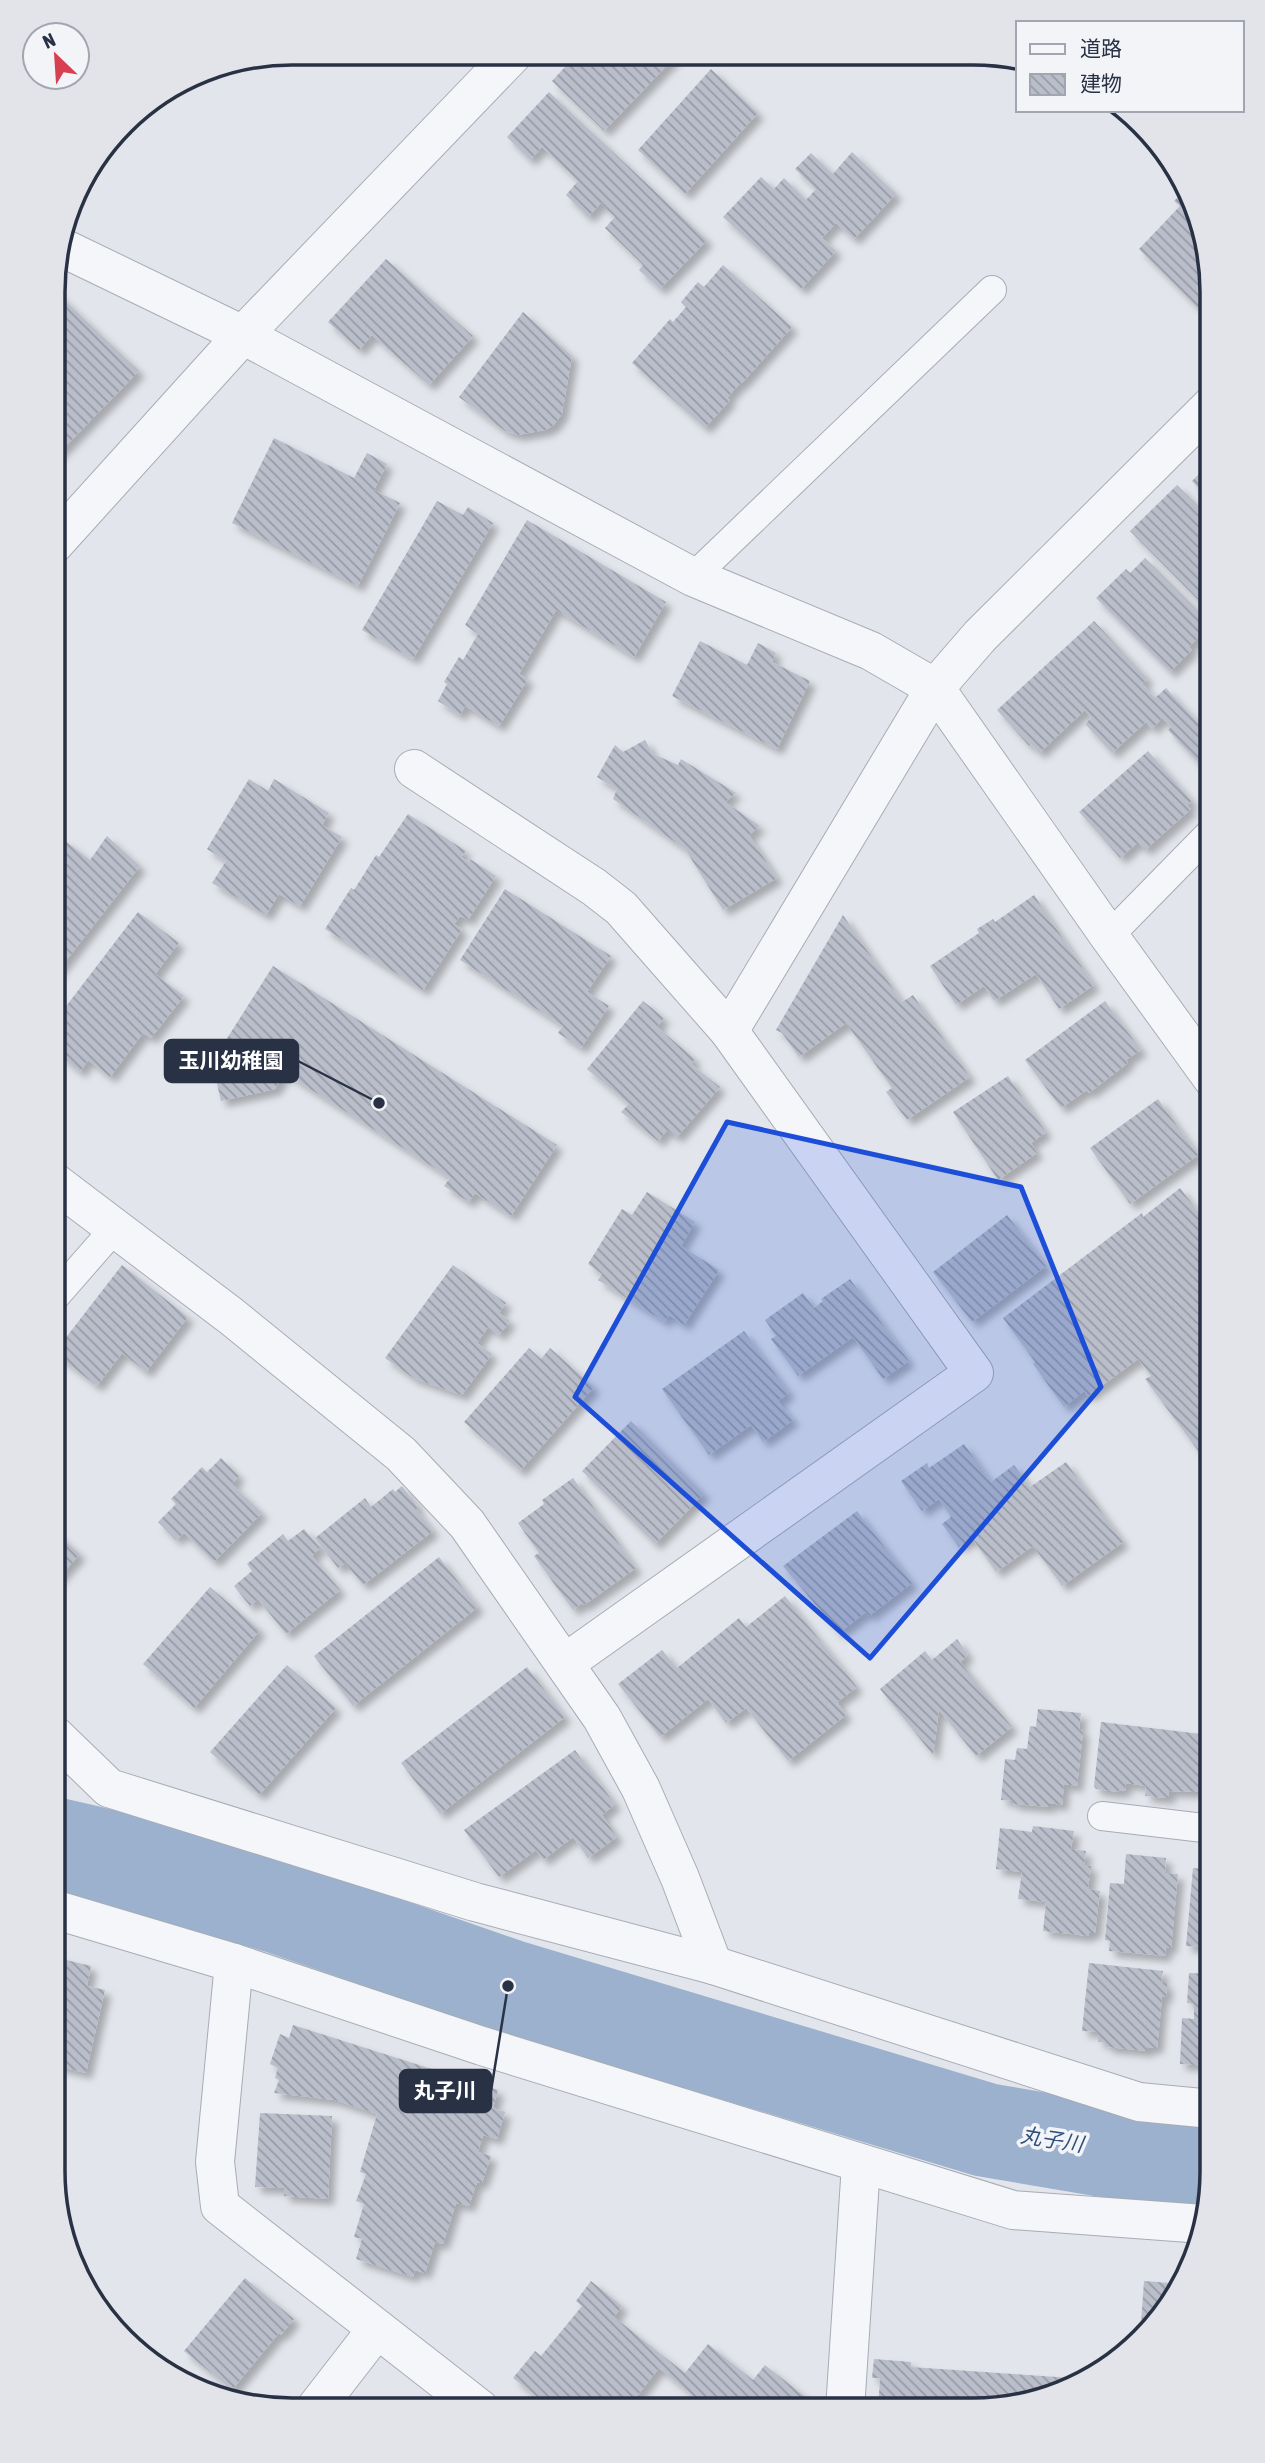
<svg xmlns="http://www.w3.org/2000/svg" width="1265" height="2463" font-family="'Asap Condensed','Noto Sans JP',sans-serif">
  <defs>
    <pattern id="building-back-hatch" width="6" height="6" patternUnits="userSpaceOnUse" patternTransform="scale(1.75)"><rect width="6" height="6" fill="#b9beca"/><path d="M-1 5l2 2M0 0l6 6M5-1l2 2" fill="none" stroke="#969ba6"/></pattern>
    <filter id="shadow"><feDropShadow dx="6" dy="6" stdDeviation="3.5" flood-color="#0004"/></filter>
  </defs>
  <rect width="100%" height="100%" fill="#e2e5eb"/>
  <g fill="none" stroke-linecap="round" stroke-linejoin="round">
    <path stroke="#9bb1cd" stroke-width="94" d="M53,1844L105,1856L283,1908L508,1986L986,2130L1198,2166H1212"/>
  </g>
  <g fill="url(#building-back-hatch)" filter="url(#shadow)">
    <path d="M577,54L677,55L604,131L552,81Z"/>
    <path d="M711,69L758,113L685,194L638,150Z"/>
    <path d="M549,92L707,240L660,289L639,270L643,265L605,228L615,217L601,203L588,217L566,195L578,181L542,147L530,160L507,137Z"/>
    <path d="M852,152L896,194L854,239L836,223L822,238L836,251L801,289L723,217L761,177L774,189L784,178L806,200L816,189L795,169L811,153L833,174Z"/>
    <path d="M1184,191L1200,215L1212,292V317H1207L1139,249L1180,206L1174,201Z"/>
    <path d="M386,259L473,336L429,385L372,335L359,350L328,322Z"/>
    <path d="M723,265L792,327L742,383L741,382L727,398L730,400L705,428L632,363L670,319L673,322L686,307L681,302L698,282L704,287Z"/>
    <path d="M54,290L139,371L54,458Z"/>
    <path d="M523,312L572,356L562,414L553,426L545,430L518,435L505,431L459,397Z"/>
    <path d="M274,438L354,478L367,453L387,464L374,490L400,503L358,586L232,523Z"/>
    <path d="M1212,461V503L1192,481Z"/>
    <path d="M1177,485L1210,518L1206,523L1212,530V614L1130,531Z"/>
    <path d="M437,501L463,515L468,507L493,523L413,659L362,630Z"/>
    <path d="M527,520L666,602L634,657L556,610L519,674L528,679L499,726L465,706L460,715L438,701L447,684L444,682L459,657L463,660L478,634L465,625Z"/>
    <path d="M1145,558L1206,619L1204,622L1208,627L1189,647L1192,650L1170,672L1096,598L1126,569L1130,573Z"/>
    <path d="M1094,621L1148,679L1142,683L1155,698L1166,688L1212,738V778L1168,730L1171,727L1162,718L1152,729L1146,722L1112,753L1085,724L1091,718L1085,710L1039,753L1031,744L1029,746L997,710Z"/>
    <path d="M700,641L747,665L758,643L776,653L772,662L810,681L777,749L672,696Z"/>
    <path d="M1212,674V694L1203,685Z"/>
    <path d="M645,740L653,754L678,765L681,759L736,793L725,802L760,826L749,835L777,878L723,910L685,849L613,799L617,789L597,777L615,745L623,752Z"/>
    <path d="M1148,751L1192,801L1187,805L1191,809L1145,850L1138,842L1120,858L1079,812Z"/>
    <path d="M249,779L268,791L274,779L329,813L322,825L342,837L300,906L279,894L266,915L212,883L226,861L207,849Z"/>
    <path d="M408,814L466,851L461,857L469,862L470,859L496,876L468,920L460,916L454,924L462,929L423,990L325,929L351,888L354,890L376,855L379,857Z"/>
    <path d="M107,836L140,866L54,976V853L64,840L90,860Z"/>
    <path d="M505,889L611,956L587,992L609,1006L581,1048L558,1033L563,1026L460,960Z"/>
    <path d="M1034,895L1094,985L1059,1009L1036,974L994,1001L984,986L956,1005L930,966L979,933L977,929L993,919L995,922Z"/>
    <path d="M138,912L179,943L155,974L184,996L151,1038L143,1033L110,1077L88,1060L80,1072L58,1054L66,1044L54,1034V1022Z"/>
    <path d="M843,915L902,1002L913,995L970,1077L907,1120L886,1092L892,1088L846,1023L799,1057L782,1033L776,1030Z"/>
    <path d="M273,966L557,1145L511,1216L475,1193L469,1202L444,1186L450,1178L285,1073L275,1089L221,1101L212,1062Z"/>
    <path d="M643,1001L664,1018L657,1027L695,1059L691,1064L720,1087L677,1137L667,1130L658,1141L621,1112L629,1104L587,1069Z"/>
    <path d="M1105,1001L1141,1050L1126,1060L1128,1063L1089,1093L1087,1090L1061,1108L1025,1060Z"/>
    <path d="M1008,1076L1046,1132L1031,1143L1037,1153L998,1180L953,1112Z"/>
    <path d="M1158,1099L1198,1155L1130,1204L1090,1148Z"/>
    <path d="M1180,1188L1212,1230V1252L1199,1262L1212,1279V1290L1209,1292L1212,1296V1442L1199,1452L1145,1379L1151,1376L1138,1359L1088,1396L1084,1391L1064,1407L1033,1364L1035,1362L1003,1318L1142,1213L1143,1217Z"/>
    <path d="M647,1192L695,1222L681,1246L719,1270L684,1325L669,1315L665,1322L598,1280L602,1274L588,1264L622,1209L632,1215Z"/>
    <path d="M1007,1215L1046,1266L972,1322L933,1272Z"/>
    <path d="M122,1265L188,1317L146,1372L122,1353L97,1386L54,1353Z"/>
    <path d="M453,1265L506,1303L499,1313L510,1321L499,1335L488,1327L477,1343L492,1354L462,1395L413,1378L385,1358Z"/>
    <path d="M850,1279L909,1361L883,1379L853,1337L798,1376L771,1339L776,1336L765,1320L803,1293L814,1308L823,1301L821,1299Z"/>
    <path d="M744,1331L789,1393L778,1401L793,1420L763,1442L751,1425L709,1455L662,1389Z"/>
    <path d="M529,1348L541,1359L550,1348L594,1387L520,1471L464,1422Z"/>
    <path d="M631,1421L704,1494L655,1544L582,1471Z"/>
    <path d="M964,1444L991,1482L1014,1465L1030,1487L1066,1462L1123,1542L1062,1586L1033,1546L996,1572L972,1538L959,1547L942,1524L951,1517L939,1499L922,1511L901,1481L927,1463L929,1468Z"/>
    <path d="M221,1458L239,1476L232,1484L262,1513L214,1562L184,1533L176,1540L158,1522L176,1504L171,1499L202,1467L207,1472Z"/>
    <path d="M573,1478L636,1568L584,1605L582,1603L573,1610L534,1556L539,1553L518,1523L544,1504L542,1500Z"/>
    <path d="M402,1486L418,1507L416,1509L433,1531L363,1585L345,1563L338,1568L315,1538L365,1498L371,1507L393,1489L395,1492Z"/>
    <path d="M857,1511L912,1583L869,1616L866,1612L839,1633L783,1566Z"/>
    <path d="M304,1529L320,1548L312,1556L340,1590L286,1634L258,1599L250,1606L234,1586L252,1571L247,1564L283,1534L288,1541Z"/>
    <path d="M53,1530L80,1554L53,1584Z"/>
    <path d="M439,1557L478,1607L353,1706L314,1656Z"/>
    <path d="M210,1587L260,1630L194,1708L143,1664Z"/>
    <path d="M785,1596L857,1687L837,1702L846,1715L788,1761L746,1708L726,1723L708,1699L660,1737L618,1684L662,1650L677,1668L739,1618L746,1627Z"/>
    <path d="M957,1639L968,1655L960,1662L1012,1727L976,1756L939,1710L933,1755L880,1689L925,1651L932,1660Z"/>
    <path d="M287,1665L336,1708L259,1795L210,1752Z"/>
    <path d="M527,1667L565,1717L440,1814L401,1763Z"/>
    <path d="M1038,1709L1081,1713L1079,1730L1083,1731L1077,1786L1064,1784L1062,1805L1050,1803V1807L1013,1804V1801L1001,1800L1005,1759L1015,1760L1017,1748L1027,1749L1030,1726L1036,1727Z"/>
    <path d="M1101,1722L1209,1735L1201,1792L1169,1791V1798L1145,1796L1146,1786L1126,1783L1125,1791L1119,1790L1118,1792L1096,1789L1094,1786Z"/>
    <path d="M575,1750L615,1804L602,1815L617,1837L588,1858L573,1837L543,1860L536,1850L499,1877L464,1830Z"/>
    <path d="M1210,1786H1212V1811L1208,1810Z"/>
    <path d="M1033,1826L1074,1831L1071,1849L1086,1851L1084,1865L1091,1866L1088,1889L1100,1891L1095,1933H1089L1088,1936L1043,1931L1046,1902L1018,1899L1022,1872L996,1869L1000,1828L1032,1832Z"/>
    <path d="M1126,1854L1166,1858L1165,1873L1178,1874L1171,1948L1166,1947L1165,1956L1109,1951L1110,1941L1105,1940L1110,1883L1124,1884Z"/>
    <path d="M1193,1868L1212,1870V1948L1186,1946Z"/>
    <path d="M54,1957L91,1966L87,1986L105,1990L86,2073L53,2065Z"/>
    <path d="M1089,1963L1163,1971L1161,1983H1167L1166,1997H1162L1157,2048L1148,2047V2051L1107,2047V2043L1098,2042V2032L1082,2031Z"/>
    <path d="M1189,1973L1212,1974V2066L1180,2064L1182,2018L1194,2019V2004L1187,2003Z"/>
    <path d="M293,2025L498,2090L493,2108L505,2112L497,2139L483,2135L478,2152L491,2156L482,2183L477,2182L469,2206L456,2203L443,2244L435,2242L425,2273L415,2270L413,2277L356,2259L362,2239L354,2237L364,2204L356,2201L366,2174L360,2172L377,2114L335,2100L274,2093L279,2080L275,2078L278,2068L270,2064L280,2034L289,2038Z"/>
    <path d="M260,2113L332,2116L328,2199L284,2196V2188L255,2187Z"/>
    <path d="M245,2278L294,2319L281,2335L279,2333L232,2390L184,2351Z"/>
    <path d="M591,2281L622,2306L614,2317L685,2373L708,2344L753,2380L765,2365L812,2402L806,2410H688L697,2399L659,2368L627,2409H552L513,2378L535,2351L541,2356L582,2306L576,2301Z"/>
    <path d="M1144,2281L1182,2284L1163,2317L1140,2338Z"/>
    <path d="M1122,2345L1132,2346L1122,2356Z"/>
    <path d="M874,2359L911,2362V2367L1087,2379L1050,2398L973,2410H878L880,2378H872Z"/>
  </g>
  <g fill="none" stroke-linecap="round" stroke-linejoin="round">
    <defs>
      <g id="service">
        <path d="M693,577L992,290"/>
        <path d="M1109,936L1212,831"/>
        <path d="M53,1299L115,1228"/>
        <path d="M1102,1816L1212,1829"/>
      </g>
      <g id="minor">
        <path d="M59,246L243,335L693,577L871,651L935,688L1109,936L1212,1078"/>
        <path d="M54,544L243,335"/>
        <path d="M414,769L594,887L621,908L729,1031L974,1373L565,1663"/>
        <path d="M729,1031L935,688L980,636L1212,405"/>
        <path d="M54,1182L231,1316L401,1454L467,1524L602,1718L641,1789L680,1878L713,1965"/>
        <path d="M53,1734L109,1788L475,1902L713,1965L1139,2102L1212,2109"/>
        <path d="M53,1909L234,1963L482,2046L1013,2210L1203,2224"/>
        <path d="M234,1963L215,2162L220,2206L480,2409"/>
        <path d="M315,2409L377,2329"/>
        <path d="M845,2410L861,2164"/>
      </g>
      <path id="tertiary" d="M243,335L513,54"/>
    </defs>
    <use href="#service" stroke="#a7acb6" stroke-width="30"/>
    <use href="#minor" stroke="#a7acb6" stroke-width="40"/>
    <use href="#tertiary" stroke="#a7acb6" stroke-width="40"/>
    <use href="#service" stroke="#f5f6f9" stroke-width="28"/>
    <use href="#minor" stroke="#f5f6f9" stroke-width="38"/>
    <use href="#tertiary" stroke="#f5f6f9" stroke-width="38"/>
  </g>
  <path fill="#1d4ed8" fill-opacity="0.2" stroke="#1d4ed8" stroke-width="5" stroke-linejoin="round" d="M727,1122L1021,1187L1101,1387L870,1658L575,1397Z"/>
  <g text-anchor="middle" stroke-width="7" stroke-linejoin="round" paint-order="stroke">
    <g font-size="21" font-style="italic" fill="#304e7b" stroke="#f2f4f8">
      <text transform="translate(1052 2140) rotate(9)" y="7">丸子川</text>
    </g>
  </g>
  <path d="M0 0H1265V2463H0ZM292 65H973A227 227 0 0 1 1200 292V2171A227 227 0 0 1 973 2398H292A227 227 0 0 1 65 2171V292A227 227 0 0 1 292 65Z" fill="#e2e4ea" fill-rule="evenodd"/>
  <path fill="none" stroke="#293245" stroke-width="3.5" d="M292 65H973A227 227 0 0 1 1200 292V2171A227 227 0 0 1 973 2398H292A227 227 0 0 1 65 2171V292A227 227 0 0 1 292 65Z"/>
  <path fill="none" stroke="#293245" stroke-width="2.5" d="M379 1103L298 1061M508 1986L491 2091"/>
  <g fill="#293245" stroke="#f2f4f8" stroke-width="2.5">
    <circle cx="379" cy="1103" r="7"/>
    <circle cx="508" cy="1986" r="7"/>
  </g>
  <g fill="#293245" stroke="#293245" stroke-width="2.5">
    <rect x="165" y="1040" width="133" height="42" rx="7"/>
    <rect x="400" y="2070" width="91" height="42" rx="7"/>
  </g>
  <g font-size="21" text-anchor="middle" font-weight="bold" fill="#fff">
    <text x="231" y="1068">玉川幼稚園</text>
    <text x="445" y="2098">丸子川</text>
  </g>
  <rect x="1016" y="21" width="228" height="91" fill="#f2f4f8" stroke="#a2a6b0" stroke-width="2"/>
  <rect x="1030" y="44" width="35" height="10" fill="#f5f6f9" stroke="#a2a6b0" stroke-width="2"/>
  <text x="1080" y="56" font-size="21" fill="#293245">道路</text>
  <rect x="1030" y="74" width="35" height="21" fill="url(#building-back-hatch)" stroke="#a2a6b0" stroke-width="2"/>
  <text x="1080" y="91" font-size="21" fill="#293245">建物</text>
  <g transform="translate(56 56) rotate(335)"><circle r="33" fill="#f2f4f8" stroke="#a2a6b0" stroke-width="2"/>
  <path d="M0-5L12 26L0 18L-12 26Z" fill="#d74051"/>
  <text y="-10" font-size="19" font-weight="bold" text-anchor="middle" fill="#293245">N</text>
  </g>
</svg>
